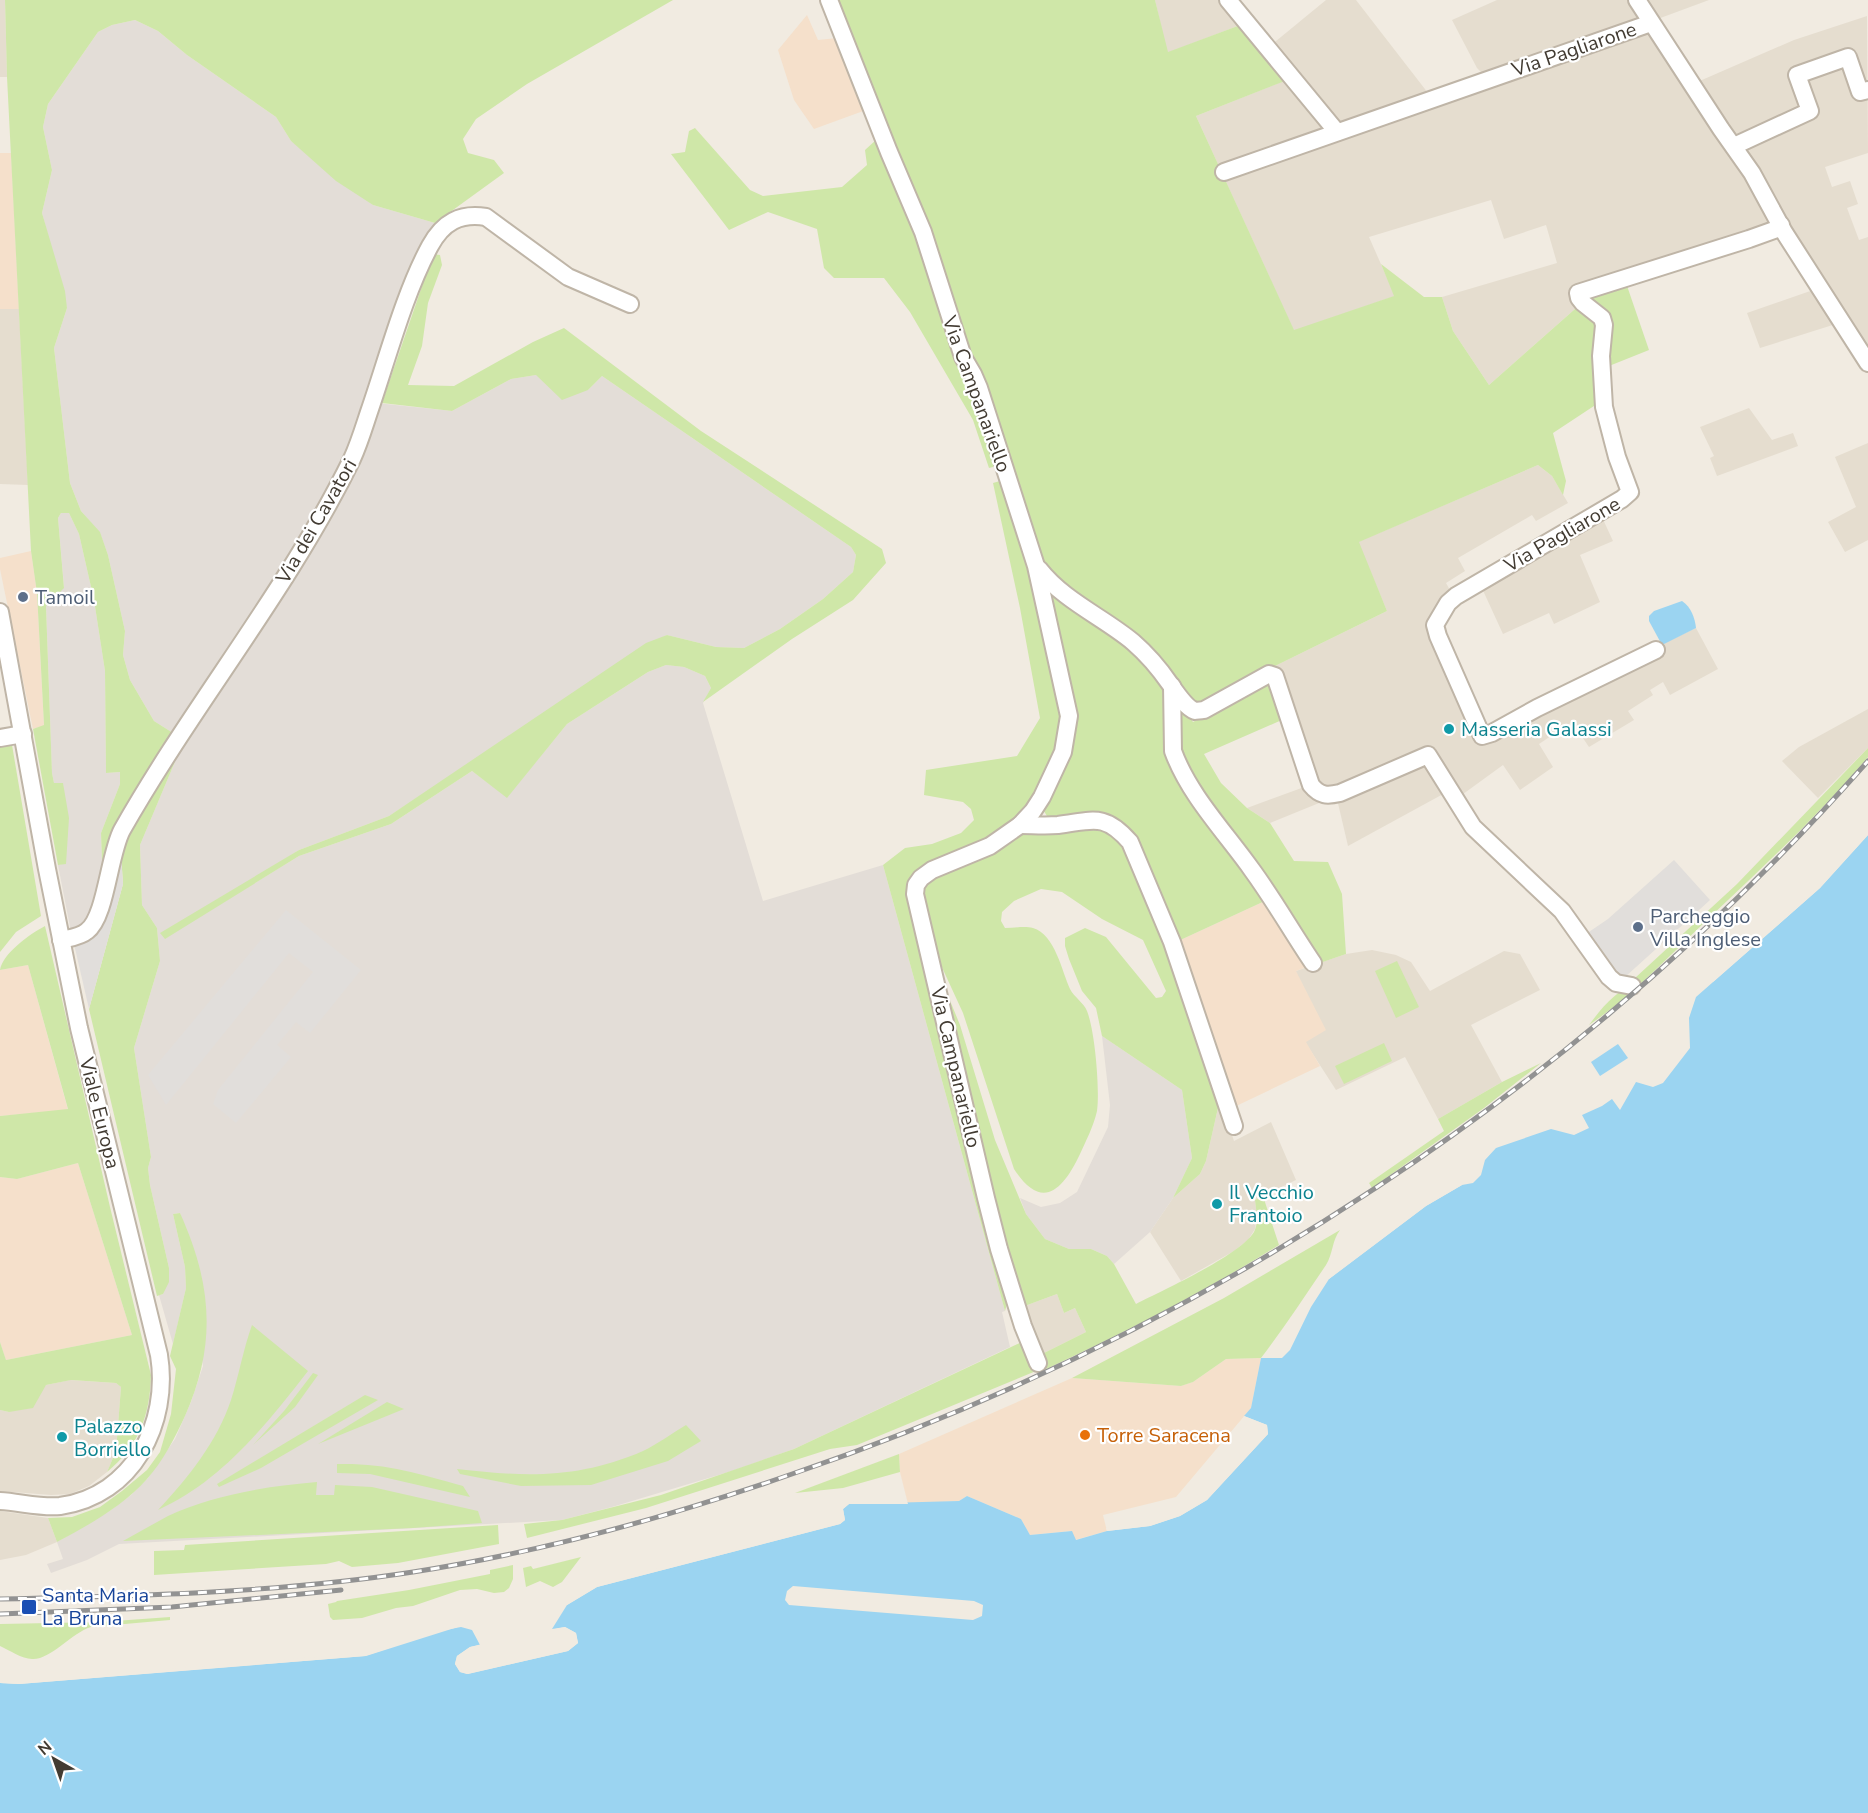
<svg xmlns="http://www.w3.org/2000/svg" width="1868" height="1813" font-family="'Nunito Sans',sans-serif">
  <rect width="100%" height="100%" fill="#f1ebe1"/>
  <g fill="#e5ddcf">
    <path d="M0,0H5L7,77H0Z"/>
    <path d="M1155,0H1233L1270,46L1326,0H1356L1428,93L1482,73L1477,68L1452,20L1497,0H1709L1655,20L1695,83L1794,40L1867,16L1868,153L1825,167L1832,187L1850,181L1858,204L1847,208L1859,240L1868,237V369L1839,323L1760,348L1747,313L1816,289L1778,232L1574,297L1575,309L1489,385L1453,331L1442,297L1557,263L1546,225L1504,239L1491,200L1369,237L1395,296L1294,331L1196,116L1289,79L1243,24L1167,53Z"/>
    <path d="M0,309H19L28,485L0,484Z"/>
    <path d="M1749,408L1772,440L1793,433L1798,446L1717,476L1710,458L1714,456L1700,427Z"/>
    <path d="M1868,443V540L1845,552L1828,522L1856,507L1835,457Z"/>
    <path d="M1538,465L1552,476L1568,503L1536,521L1532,515L1458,558L1465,571L1446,583L1455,599L1438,625L1481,730L1696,628L1718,669L1670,695L1663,682L1650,690L1653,695L1628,711L1634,720L1589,747L1572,722L1539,744L1553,767L1520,790L1503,765L1459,797L1434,755L1328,790L1322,788L1308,762L1275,666L1387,611L1358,542Z"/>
    <path d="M1601,515L1613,541L1580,555L1600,602L1554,624L1549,613L1503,634L1480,584Z"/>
    <path d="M1868,709V748L1818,798L1782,761L1799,747Z"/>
    <path d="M1427,760L1445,793L1348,846L1337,799Z"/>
    <path d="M1307,786L1324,801L1270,823L1247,808Z"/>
    <path d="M1372,950L1396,955L1411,962L1430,991L1504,951L1520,954L1540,990L1471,1025L1502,1082L1438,1119L1405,1057L1336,1090L1305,1042L1296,971L1346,954Z"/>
    <path d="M1220,1099L1234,1141L1271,1122L1296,1180L1255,1200L1257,1216L1255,1229L1248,1240L1234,1251L1181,1281L1150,1232L1173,1198L1200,1174L1206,1161Z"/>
    <path d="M1057,1294L1064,1313L1075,1308L1086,1332L1040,1355L1022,1307Z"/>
    <path d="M70,1380L116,1383L121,1387L116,1451L107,1472L89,1486L70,1494L51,1495L0,1491V1410L9,1412L46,1385Z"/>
    <path d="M0,1511L48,1518L57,1542L26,1555L0,1560Z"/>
  </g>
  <g fill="#f5e0cb">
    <path d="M807,15L818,40L837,38L866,110L814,129L794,100L778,50Z"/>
    <path d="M0,153H11L19,309H0Z"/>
    <path d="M31,551L37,593L44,726L33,729L0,569V558Z"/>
    <path d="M1267,900L1312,965L1296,971L1326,1030L1306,1042L1320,1066L1232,1108L1176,942Z"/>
    <path d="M28,965L68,1110L0,1116V970Z"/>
    <path d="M78,1163L132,1335L6,1360L0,1342V1177L17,1179Z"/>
    <path d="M1261,1358L1251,1408L1176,1497L1103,1515L1107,1531L1075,1540L1071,1531L1030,1535L1021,1519L967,1496L959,1501L908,1504L900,1472L899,1454L1072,1378L1181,1386L1193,1382L1226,1359Z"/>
  </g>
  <g fill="#e3ddd7">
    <path d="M135,20L158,31L187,55L276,117L291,141L373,205L435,223L420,250L367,402L452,411L511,379L536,375L588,390L602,376L851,547L856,555L853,572L823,599L780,629L744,648L716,647L667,635L389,816L299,850L165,938L299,856L391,824L472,771L507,797L567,724L648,672L666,665L684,667L705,676L711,688L703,703L763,901L883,865L1005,1311L1002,1312L1010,1347L794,1449L732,1471L612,1507L562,1520L119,1544L87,1560L51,1573L47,1564L63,1559L57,1542L111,1510L131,1495L148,1478L175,1439L191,1402L203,1366L180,1213L173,1214L185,1267L186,1288L173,1344L159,1295L163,1294L169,1268L150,1185L148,1168L151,1157L134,1048L160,961L157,928L142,905L140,845L182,745L173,733L154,721L130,680L123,655L125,631L108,555L100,533L81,511L70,483L54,348L67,308L42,213L52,170L43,127L48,104L98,32L112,25Z"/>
    <path d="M61,513H69L79,534L94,600L105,671L106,773L120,772V784L101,833L102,862L98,891L88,917L71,932L58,865L66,863L63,783H54L52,773L46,605L64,587L58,518Z"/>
    <path d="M1102,1036L1182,1090L1192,1158L1173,1198L1150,1232L1114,1264L1107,1256L1091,1249H1069L1045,1239L1026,1214L1020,1198L1041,1207L1060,1203L1077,1192L1108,1127L1110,1105Z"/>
  </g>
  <g fill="#cfe7a8">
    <path d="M5,0H673L527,84L476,119L463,139L468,153L494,160L504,173L435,223L373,205L336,181L291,141L276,117L187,55L158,31L135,20L112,25L98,32L48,104L43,127L52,170L42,213L65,291L67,308L54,348L70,483L81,511L100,532L108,555L125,631L123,655L130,680L154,721L173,733L113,832L102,862L101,833L120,784V772L106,773L105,671L94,600L79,534L69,513H61L58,518L64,588L46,606L52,773L54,783H63L69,818L66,864L58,865L33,729L44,725L37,593L31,551L7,77Z"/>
    <path d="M833,0H1155L1168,52L1243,24L1290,79L1196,116L1294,330L1394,296L1381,264L1424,297H1442L1453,331L1489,385L1575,309L1573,297L1597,318L1600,402L1553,433L1566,481L1563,495L1552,476L1538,465L1359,542L1387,611L1275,666L1203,705H1196L1063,586L1038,558L966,353Z"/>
    <path d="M695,128L750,190L763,196L842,187L867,165L865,150L877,139L918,232L995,460L993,467L989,468L973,420L910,312L884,278H834L824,268L817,229L768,212L729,230L671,154L685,152L689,131Z"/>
    <path d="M433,254L440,255L442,265L428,303L422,346L408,385L454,386L533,342L564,328L701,431L882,549L886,563L853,600L792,639L703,702L711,688L705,676L684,667L666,665L648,672L567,724L507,798L472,771L391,824L299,856L165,939L160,933L299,850L389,816L646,643L667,635L716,647L744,648L780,629L823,599L853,572L856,555L851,547L602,376L588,390L562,400L536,375L511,379L452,411L382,403Z"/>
    <path d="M1625,280L1649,350L1604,368L1606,325L1582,299Z"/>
    <path d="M1000,481L1035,583L1064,725L1053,761L1032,801L1012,826L990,841L918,873L1010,1294L1005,1311L883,865L905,848L932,844L961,833L974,820L971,809L963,802L924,795L926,770L1017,756L1040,718L1020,608L993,483Z"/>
    <path d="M1054,595L1139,654L1165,682L1168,755L1267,900L1176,942L1131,836L1058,820L1047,816L1042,808L1068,746L1051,597Z"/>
    <path d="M1270,682L1284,719L1204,754L1221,783L1247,808L1270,823L1294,861L1328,862L1342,894L1346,954L1317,964L1227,832L1180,755L1179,702L1193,722L1266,683Z"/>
    <path d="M11,739L41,916L16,932L0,952V741Z"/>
    <path d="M182,745L140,845L142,905L157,928L160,961L134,1048L151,1157L148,1168L150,1185L169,1268V1282L163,1294L157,1296L89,1009L123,884L121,854L131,831Z"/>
    <path d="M1868,748V757C1818,816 1761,869 1705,922C1668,957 1631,997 1589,1025C1603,1006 1616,991 1638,981L1635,978L1737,884Z"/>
    <path d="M1082,826L1118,833L1154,907L1220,1099L1206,1161L1200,1174L1173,1198L1192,1158L1182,1090L1102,1036L1096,1008L1082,991L1069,959L1065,946V938L1085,928L1106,937L1156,998L1162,997L1166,991L1143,940L1102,919L1062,892L1041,889L1014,901L1002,912L1001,921L1005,928C1014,928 1025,926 1033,928C1055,934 1062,972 1070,989C1074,997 1084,1003 1087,1011C1095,1031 1100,1090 1097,1111C1094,1125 1086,1141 1080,1154C1063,1190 1042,1212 1014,1169L963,1013L934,950L921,889L930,877L1018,832Z"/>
    <path d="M45,926L110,1207L151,1375C150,1415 139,1446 107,1472L116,1451L121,1387L116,1383L71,1380L46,1385L33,1408L9,1412L0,1410V1342L6,1360L132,1335L78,1163L17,1179L0,1177V1116L68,1109L28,965L0,970C3,953 30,934 45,926Z"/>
    <path d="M1397,961L1419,1007L1396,1018L1375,971Z"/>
    <path d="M935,964L960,1025L995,1140L1026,1214L1045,1239L1069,1249H1091L1107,1256L1114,1264L1136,1304C1163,1290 1239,1256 1254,1232C1259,1222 1256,1210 1255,1200L1263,1196L1279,1245C1204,1292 1124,1333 1044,1370L1040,1355L1086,1332L1075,1308L1064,1313L1057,1294L1022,1307Z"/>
    <path d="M1384,1043L1392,1061L1344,1084L1335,1066Z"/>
    <path d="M1541,1063L1484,1108L1372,1188L1369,1183L1444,1131L1438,1119L1502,1082Z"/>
    <path d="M180,1213C212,1284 217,1344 185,1416C175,1438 163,1461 147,1479C123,1506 89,1525 57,1542L48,1518L72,1517L100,1507L122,1491L147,1470L160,1452L171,1414L176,1369L170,1356L186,1288L185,1267L173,1214Z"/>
    <path d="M1340,1230C1332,1240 1333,1254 1326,1265C1305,1296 1284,1328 1261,1358L1226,1359L1193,1382L1181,1386L1072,1378L1224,1298Z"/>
    <path d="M252,1325L308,1371C267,1424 221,1482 158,1510C188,1478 217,1442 231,1400C239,1375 243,1350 252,1325Z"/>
    <path d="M1024,1341L1036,1371L857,1445L830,1449L646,1508L527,1538L524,1524L562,1520L661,1495L794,1449Z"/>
    <path d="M313,1373L318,1375L295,1407L253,1445L284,1411Z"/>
    <path d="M365,1395L378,1400L261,1468L219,1487L217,1484Z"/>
    <path d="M387,1402L404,1409L318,1444Z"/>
    <path d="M686,1425L701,1441L668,1461L591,1485L521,1486L460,1474L457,1469C526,1477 578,1479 643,1451C658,1444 672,1433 686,1425Z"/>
    <path d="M899,1454L900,1472L843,1488L795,1493Z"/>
    <path d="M337,1464C386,1463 417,1473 463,1486L470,1497L370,1474L337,1473Z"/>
    <path d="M317,1482L316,1495H334L335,1485L372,1487L478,1511L482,1523L413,1528L123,1541C138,1533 153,1524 168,1516C212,1495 268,1486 317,1482Z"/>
    <path d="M498,1525L499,1544L398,1563L352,1567L339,1561L326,1564L154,1575V1551L184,1550L185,1545Z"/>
    <path d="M581,1557L562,1582L553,1587L540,1581L526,1587L523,1568L531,1566L533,1569Z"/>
    <path d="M513,1565V1579L509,1588L504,1592L494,1593L477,1589L460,1590L413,1606L396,1608L362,1618L333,1620L330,1617L328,1604L336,1602L337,1601L409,1590L490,1574V1570Z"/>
    <path d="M170,1617V1620L91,1627C71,1633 51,1660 32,1659C22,1659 9,1650 0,1646V1624L101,1622Z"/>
  </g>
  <g fill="#e1dedb">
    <path d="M121,854L123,884L89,1009L74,944Z"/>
    <path d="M1674,860L1710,900L1625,977L1617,978L1583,936L1608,919Z"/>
    <path d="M286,910L361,970L310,1033L296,1022L277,1045L291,1057L236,1123L213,1104L218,1090L313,972L289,953L166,1105L148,1075Z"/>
  </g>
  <g fill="#9bd4f1">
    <path d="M1682,601C1691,607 1695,618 1696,628L1662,645L1649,621V616L1654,611Z"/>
    <path d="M1868,835V1813H0V1683L19,1684L365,1656L440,1631L461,1627L472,1630L480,1645L470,1647L457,1656L455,1664L460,1672L468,1674L568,1651L578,1643L576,1633L565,1627L552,1629L567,1605L597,1587L840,1524L845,1520L843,1509L849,1504L959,1501L967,1496L1021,1519L1030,1535L1072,1531L1076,1540L1107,1531L1150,1526L1180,1516L1207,1500L1268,1434L1267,1425L1244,1416L1251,1408L1261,1358H1282L1290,1350L1311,1307L1329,1279L1426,1206L1462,1185L1473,1183L1481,1175L1485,1160L1496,1148L1551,1129L1574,1135L1589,1128L1582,1115L1602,1106L1612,1099L1620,1110L1636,1082L1653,1087L1663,1083L1690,1048L1689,1018L1696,997L1820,888Z"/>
    <path d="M1618,1044L1628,1058L1600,1076L1591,1062Z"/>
  </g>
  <g fill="#f1ebe1">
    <path d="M1868,832V835L1820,888L1713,982L1714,978L1818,886Z"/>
    <path d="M1460,1183L1462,1185L1426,1206L1329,1279V1275L1424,1204Z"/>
    <path d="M1244,1416L1267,1425L1268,1434L1207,1500L1180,1516L1150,1526L1107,1531L1106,1528L1149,1523L1179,1514L1205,1498L1265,1433L1264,1427L1242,1419Z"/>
    <path d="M907,1501L908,1504H849L843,1509L845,1520L840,1524L597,1587L567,1605H563L596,1584L839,1521L842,1519L840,1508L848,1502Z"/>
    <path d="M793,1586L974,1601L983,1605L982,1616L973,1620L789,1605L785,1600L787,1591Z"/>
    <path d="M460,1624L464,1625L366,1656L19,1684L0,1683V1680L19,1681L365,1653L439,1629Z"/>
    <path d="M565,1627L576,1633L578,1643L568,1651L467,1674L460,1672L455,1664L457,1656L470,1647L482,1644L481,1647L471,1650L459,1658L458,1663L462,1670L468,1671L567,1648L574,1642V1635L565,1630L553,1632L550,1630Z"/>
  </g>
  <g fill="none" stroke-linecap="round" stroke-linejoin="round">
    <defs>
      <g id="minor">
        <path d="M829,0L889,152L923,232L963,357L973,374L979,388L1036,566L1069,716L1063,752L1042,797L1033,811L1020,825L990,846L932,870L921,878L916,885L915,894L986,1198L999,1249L1023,1326L1038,1363"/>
        <path d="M1228,0L1337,132"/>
        <path d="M1637,0L1721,129L1752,173L1784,232L1868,363"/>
        <path d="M1734,146L1810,111L1797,75L1848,57L1860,92L1868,90"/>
        <path d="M1224,172L1651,23"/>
        <path d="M1039,569C1064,601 1103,617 1133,642C1148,655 1159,668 1170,684C1175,691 1186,708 1195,711C1196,711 1202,710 1204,710L1269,674L1275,676L1311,785C1320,796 1327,796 1340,793L1428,755L1473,827L1562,911L1609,977L1616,983L1632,986"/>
        <path d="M0,612L47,869L79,1028L159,1355C170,1423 133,1496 60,1506C41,1508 19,1502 0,1501"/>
        <path d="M1656,650L1537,708L1492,733L1482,736L1438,636L1435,625L1448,603L1456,596L1622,499L1630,492L1617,457L1604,407L1601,356L1604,325L1602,318L1583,303L1579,298L1578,293L1749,239L1777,229L1781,225"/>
        <path d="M1172,686L1173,751C1189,795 1225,832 1252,870C1274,900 1292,932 1313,963"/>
        <path d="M0,738L23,734"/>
        <path d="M1020,825C1032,825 1045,826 1058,825C1092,821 1104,812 1130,842L1172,942L1234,1126"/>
        <path d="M61,940C69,938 80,937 87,931C106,917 109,854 122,830C194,703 288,590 352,459C359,444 364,427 369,412C387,360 404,294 430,246C443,222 460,213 486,217L568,277L630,304"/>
      </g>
    </defs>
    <use href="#minor" stroke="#bfb5a7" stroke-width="20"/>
    <use href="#minor" stroke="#fff" stroke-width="16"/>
    <defs>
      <g id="rail">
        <path d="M0,1599C137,1596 277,1593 413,1572C542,1552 669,1517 792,1474C1203,1334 1580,1088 1868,761"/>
        <path d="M0,1614L172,1607L341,1590"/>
      </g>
    </defs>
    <use href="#rail" stroke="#929292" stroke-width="5"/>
    <use href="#rail" stroke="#fff" stroke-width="3" stroke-dasharray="9" stroke-linecap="butt"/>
  </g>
  <g fill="#5c6f8a" stroke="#fff" stroke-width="2">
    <circle cx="23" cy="597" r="6"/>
    <circle cx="1638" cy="927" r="6"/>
  </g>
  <g fill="#0f9aa8" stroke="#fff" stroke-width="2">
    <circle cx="1449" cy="729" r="6"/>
    <circle cx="1217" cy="1204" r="6"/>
    <circle cx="62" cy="1437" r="6"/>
  </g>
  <circle fill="#e8710a" stroke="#fff" stroke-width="2" cx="1085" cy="1435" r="6"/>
  <rect fill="#1a4fb4" stroke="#fff" stroke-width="2" x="21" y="1599" width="16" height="16" rx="3"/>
  <g text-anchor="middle" stroke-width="4.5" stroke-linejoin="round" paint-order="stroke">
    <g font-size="20" fill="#423b32" stroke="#fff">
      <text transform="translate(1574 49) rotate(-19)" y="7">Via Pagliarone</text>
      <text transform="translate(977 394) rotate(70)" y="7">Via Campanariello</text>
      <text transform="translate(316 521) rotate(-60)" y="7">Via dei Cavatori</text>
      <text transform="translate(1562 534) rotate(-30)" y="7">Via Pagliarone</text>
      <text transform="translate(956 1067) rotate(77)" y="7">Via Campanariello</text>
      <text transform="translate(100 1113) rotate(76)" y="7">Viale Europa</text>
    </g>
    <g font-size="20" fill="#4e5e75" stroke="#fff" text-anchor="start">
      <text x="35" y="604">Tamoil</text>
      <text x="1650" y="923">Parcheggio<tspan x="1650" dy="23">Villa Inglese</tspan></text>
    </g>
    <g font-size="20" fill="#0d838f" stroke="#fff" text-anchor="start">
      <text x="1461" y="736">Masseria Galassi</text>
      <text x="1229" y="1199">Il Vecchio<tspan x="1229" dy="23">Frantoio</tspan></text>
      <text x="74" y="1433">Palazzo<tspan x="74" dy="23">Borriello</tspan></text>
    </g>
    <g font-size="20" fill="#c56008" stroke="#fff" text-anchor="start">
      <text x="1097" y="1442">Torre Saracena</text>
    </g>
    <g font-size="20" fill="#164399" stroke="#fff" text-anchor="start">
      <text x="42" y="1602">Santa Maria<tspan x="42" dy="23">La Bruna</tspan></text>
    </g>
  </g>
  <g transform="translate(54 1759) rotate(320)" stroke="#ffffff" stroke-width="4.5" paint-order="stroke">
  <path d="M0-4.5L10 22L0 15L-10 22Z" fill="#423b32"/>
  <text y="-9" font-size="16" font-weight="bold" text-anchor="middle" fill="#423b32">N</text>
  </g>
</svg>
